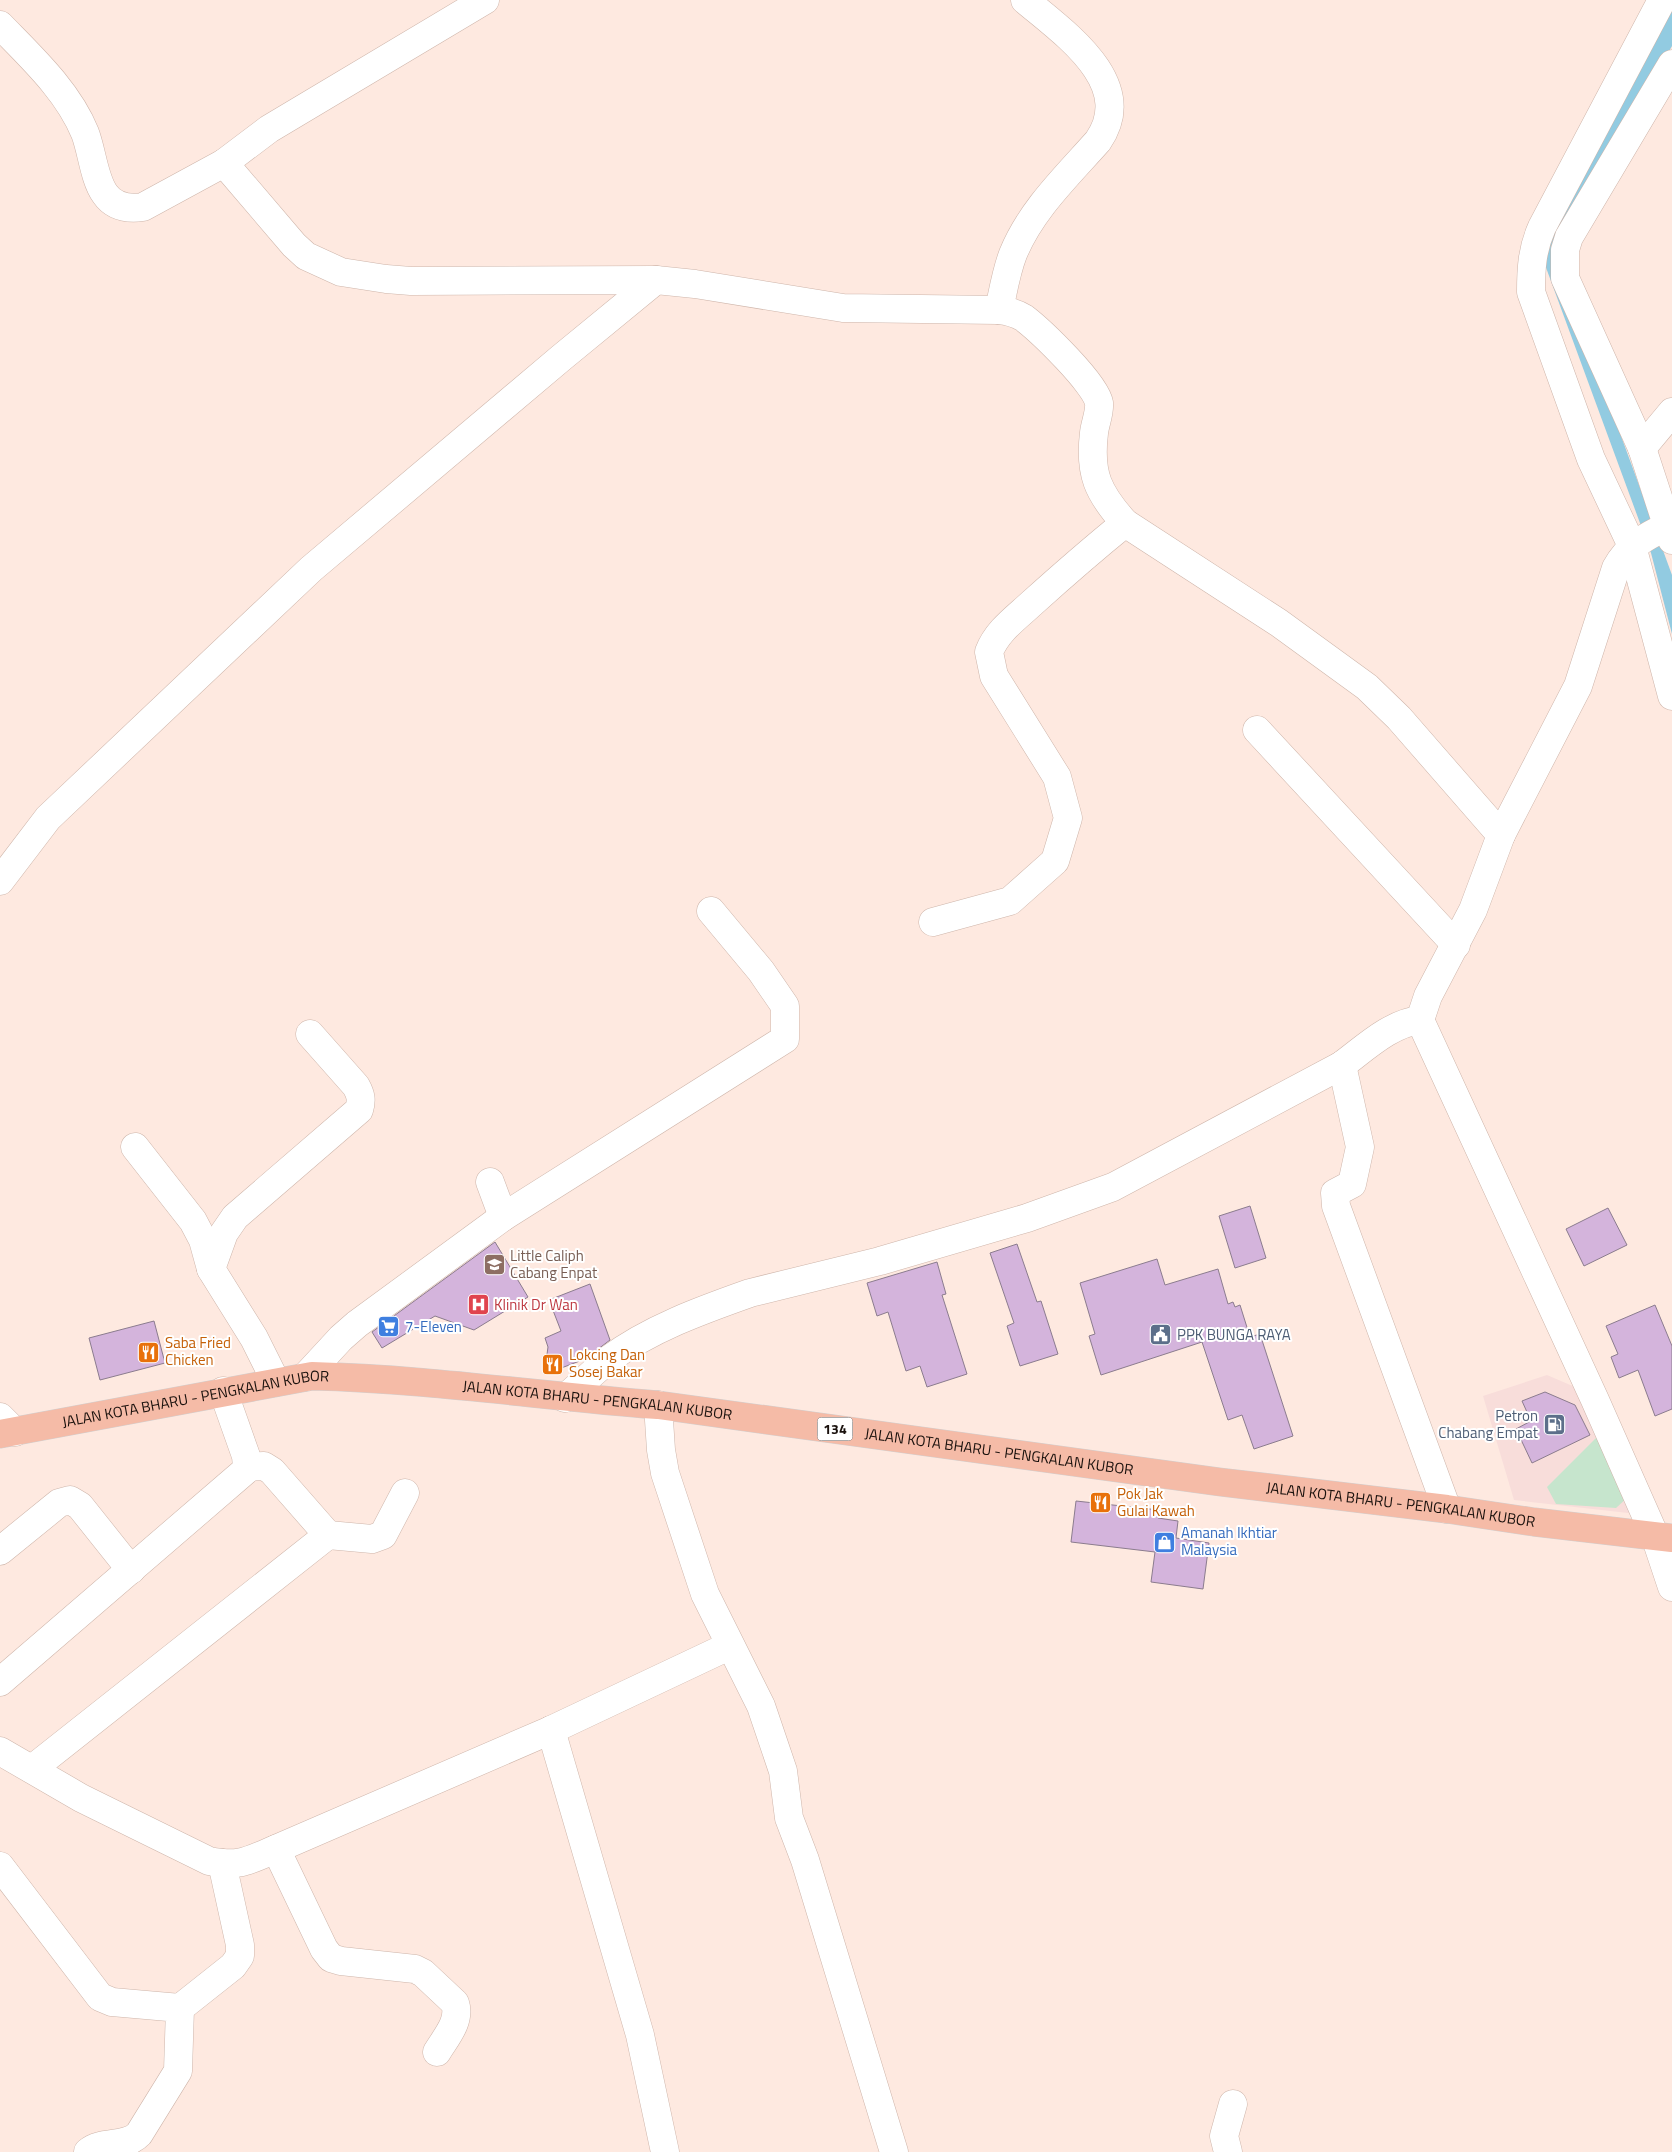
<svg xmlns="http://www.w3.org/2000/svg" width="1672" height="2152" font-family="'Titillium Web',sans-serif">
  <rect width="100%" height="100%" fill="#fee9e0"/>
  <path fill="#f8ddda" d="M1547,1375L1582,1390L1637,1514L1514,1500L1483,1396Z"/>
  <path fill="#c6e5cd" d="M1600,1434L1629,1496L1616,1508L1556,1504L1547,1487Z"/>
  <path fill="#92cbe1" d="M1672,6V46L1558,248L1577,316L1672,575V634L1651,553L1541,254Z"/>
  <g fill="#d4b4dc" stroke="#8b7c8e">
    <path d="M1250,1206L1266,1258L1235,1268L1219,1216Z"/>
    <path d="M1608,1208L1627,1245L1584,1266L1566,1229Z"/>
    <path d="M495,1242L528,1297L474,1330L435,1316L382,1348L372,1332Z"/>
    <path d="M1017,1244L1037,1302L1041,1301L1058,1354L1020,1366L1007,1326L1014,1323L990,1253Z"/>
    <path d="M1157,1259L1165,1285L1218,1269L1228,1304L1233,1302L1235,1307L1240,1305L1250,1337L1260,1334L1293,1436L1254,1449L1242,1415L1228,1420L1202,1342L1101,1375L1089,1336L1095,1334L1080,1283Z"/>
    <path d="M937,1262L946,1294L942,1295L967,1374L927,1387L920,1366L906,1371L888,1312L877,1316L867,1283Z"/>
    <path d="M590,1284L610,1340L585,1359L556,1370L545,1369L548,1347L545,1338L561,1331L549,1300Z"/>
    <path d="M1655,1305L1672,1346V1409L1655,1416L1638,1370L1619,1378L1611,1357L1618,1354L1606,1326Z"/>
    <path d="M154,1321L165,1363L100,1380L89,1338Z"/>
    <path d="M1545,1392L1575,1405L1590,1435L1532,1463L1516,1429L1531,1421L1522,1401Z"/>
    <path d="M1076,1501L1159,1510L1158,1518L1178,1521L1176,1538L1209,1543L1203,1589L1151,1582L1155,1552L1071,1542Z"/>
  </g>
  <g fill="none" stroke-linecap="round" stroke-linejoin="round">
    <defs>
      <g id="minor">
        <path d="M1662,0L1542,227C1532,249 1531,269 1531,292L1591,459L1632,546L1672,696"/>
        <path d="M0,25C31,57 68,91 85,133C92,151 94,179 105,194C114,207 129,209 143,207L224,163L294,245L306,256L341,272L386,279L411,281L656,280L695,284L843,308L999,310C1008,311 1016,313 1024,318C1041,331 1096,384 1099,403C1100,413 1095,423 1094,433C1089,474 1098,493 1125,523L1279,623L1367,687L1399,718L1501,835"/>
        <path d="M1672,64L1569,237L1565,250V278L1642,448L1672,540"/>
        <path d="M224,163L269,129L485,0"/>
        <path d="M999,310C1003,292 1006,272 1013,254C1031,210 1066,177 1098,141C1138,83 1064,33 1025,0"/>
        <path d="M1642,448L1672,412"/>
        <path d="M1257,730L1456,945"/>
        <path d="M0,881L48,818L311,569L561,358L656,280"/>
        <path d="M933,922L1010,901L1055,861L1068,818L1057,777L994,676L989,652C997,631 1016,618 1032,603C1062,576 1093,549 1125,523"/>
        <path d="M1420,1020L1595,1400L1655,1536L1672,1587"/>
        <path d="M1342,1065L1360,1147L1352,1184L1335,1193L1336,1206L1447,1509"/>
        <path d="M135,1147L193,1221L203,1240L211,1269"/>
        <path d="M490,1182L503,1217"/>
        <path d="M305,1377L341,1338L357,1324L503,1217L785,1039V1006L761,971L711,911"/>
        <path d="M276,1382L254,1338L211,1269L224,1233L235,1217L359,1110C362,1100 361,1095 356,1086L310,1034"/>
        <path d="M565,1398C579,1386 593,1372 608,1360C649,1329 702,1310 750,1293L880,1261L1027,1218L1113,1187L1342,1065C1365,1048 1391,1023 1420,1020L1428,996L1473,910L1501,835L1578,686L1616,568C1628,546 1646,536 1668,526"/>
        <path d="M658,1405L661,1450L665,1473L705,1594L761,1706L783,1771L789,1818L805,1860L894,2152"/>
        <path d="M0,1417L15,1432"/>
        <path d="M328,1535L372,1539L383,1535L405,1493"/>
        <path d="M0,1551L59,1503L70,1500L80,1506L131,1570"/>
        <path d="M0,1682L245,1471L247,1467L246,1456L223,1391"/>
        <path d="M551,1730L640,2035L665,2152"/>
        <path d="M0,1751L81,1798L209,1861C240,1867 247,1861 276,1849L551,1730L729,1646"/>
        <path d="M32,1769L328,1535L272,1471L264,1466L247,1467"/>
        <path d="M276,1849L324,1949L331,1958L341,1961L415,1969L423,1973L455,2003C461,2021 446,2037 437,2052"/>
        <path d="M0,1866L100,1997L112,2002L180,2008L178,2071L139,2134C126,2148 102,2140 88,2152"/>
        <path d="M180,2008L233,1966L240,1956V1945L222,1863"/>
        <path d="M1228,2152L1224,2136L1233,2104"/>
      </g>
      <g id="major">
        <path id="s1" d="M0,1434L312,1376C428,1379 542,1396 658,1405L1220,1482L1447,1509L1534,1522L1672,1538"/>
      </g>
    </defs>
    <use href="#minor" stroke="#ceb5aa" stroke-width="29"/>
    <use href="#major" stroke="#d1cfcf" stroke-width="29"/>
    <use href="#minor" stroke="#fff" stroke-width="28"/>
    <use href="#major" stroke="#f5bba7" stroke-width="28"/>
  </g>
  <defs>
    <symbol id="school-square" viewBox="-11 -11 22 22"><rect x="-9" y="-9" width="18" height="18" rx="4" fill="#8d6e63" stroke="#fff"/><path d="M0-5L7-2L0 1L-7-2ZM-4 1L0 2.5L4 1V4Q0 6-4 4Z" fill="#fff"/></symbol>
    <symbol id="hospital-square" viewBox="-11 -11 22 22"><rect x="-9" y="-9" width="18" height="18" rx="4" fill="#e0444e" stroke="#fff"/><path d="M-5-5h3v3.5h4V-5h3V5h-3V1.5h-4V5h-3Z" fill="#fff"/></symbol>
    <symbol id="supermarket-square" viewBox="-11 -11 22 22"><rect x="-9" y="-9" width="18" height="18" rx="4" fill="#3f7fe0" stroke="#fff"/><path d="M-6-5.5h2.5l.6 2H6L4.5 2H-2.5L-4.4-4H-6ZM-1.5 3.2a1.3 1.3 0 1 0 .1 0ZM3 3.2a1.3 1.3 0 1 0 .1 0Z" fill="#fff"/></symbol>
    <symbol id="civic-square" viewBox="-11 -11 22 22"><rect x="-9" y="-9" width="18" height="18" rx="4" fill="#5c6f8a" stroke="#fff"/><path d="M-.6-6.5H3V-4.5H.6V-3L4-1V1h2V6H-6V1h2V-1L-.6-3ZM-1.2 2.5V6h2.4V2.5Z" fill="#fff"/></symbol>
    <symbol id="restaurant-square" viewBox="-11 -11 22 22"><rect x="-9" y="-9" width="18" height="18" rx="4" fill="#e8710a" stroke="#fff"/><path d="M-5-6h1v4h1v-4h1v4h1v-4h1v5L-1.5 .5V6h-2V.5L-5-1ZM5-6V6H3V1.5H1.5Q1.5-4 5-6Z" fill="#fff"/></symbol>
    <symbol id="fuel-square" viewBox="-11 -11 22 22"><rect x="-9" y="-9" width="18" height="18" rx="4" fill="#5c6f8a" stroke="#fff"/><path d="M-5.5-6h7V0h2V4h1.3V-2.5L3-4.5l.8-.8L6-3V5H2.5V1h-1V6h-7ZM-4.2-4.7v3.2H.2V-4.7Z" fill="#fff"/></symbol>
    <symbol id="shop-square" viewBox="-11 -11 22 22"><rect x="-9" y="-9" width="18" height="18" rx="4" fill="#3f7fe0" stroke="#fff"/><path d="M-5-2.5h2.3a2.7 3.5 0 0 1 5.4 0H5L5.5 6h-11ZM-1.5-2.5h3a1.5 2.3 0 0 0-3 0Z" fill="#fff"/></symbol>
  </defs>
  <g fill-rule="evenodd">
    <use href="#school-square" x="482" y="1252" width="25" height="25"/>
    <use href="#hospital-square" x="466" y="1292" width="25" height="25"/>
    <use href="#supermarket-square" x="376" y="1314" width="25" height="25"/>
    <use href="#civic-square" x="1148" y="1322" width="25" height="25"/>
    <use href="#restaurant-square" x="136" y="1340" width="25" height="25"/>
    <use href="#restaurant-square" x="540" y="1352" width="25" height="25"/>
    <use href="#fuel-square" x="1542" y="1412" width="25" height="25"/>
    <use href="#restaurant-square" x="1088" y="1490" width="25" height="25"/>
    <use href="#shop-square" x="1152" y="1530" width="25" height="25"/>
  </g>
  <g text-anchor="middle" stroke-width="4" stroke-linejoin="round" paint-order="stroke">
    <rect fill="#fff" stroke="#5f5856" stroke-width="1" x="817.5" y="1417.5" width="35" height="23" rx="4"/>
    <g font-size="14" font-weight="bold" fill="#1a110d">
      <text x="835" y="1434">134</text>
    </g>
    <g font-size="15" fill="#785e54" stroke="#fff" text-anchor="start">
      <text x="510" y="1261">Little Caliph<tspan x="510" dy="17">Cabang Enpat</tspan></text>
    </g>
    <g font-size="15" fill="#be3a42" stroke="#fff" text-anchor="start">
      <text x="494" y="1310">Klinik Dr Wan</text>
    </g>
    <g font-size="15" fill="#366cbe" stroke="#fff" text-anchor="start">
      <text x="405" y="1332">7-Eleven</text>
      <text x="1181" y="1538">Amanah Ikhtiar<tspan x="1181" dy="17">Malaysia</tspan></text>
    </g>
    <g font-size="15" fill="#4e5e75" stroke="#fff" text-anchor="start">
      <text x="1177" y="1340">PPK BUNGA RAYA</text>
      <text x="1538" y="1421" text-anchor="end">Petron<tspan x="1538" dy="17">Chabang Empat</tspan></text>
    </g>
    <g font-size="15" fill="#c56008" stroke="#fff" text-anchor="start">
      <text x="165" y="1348">Saba Fried<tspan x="165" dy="17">Chicken</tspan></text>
      <text x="569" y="1360">Lokcing Dan<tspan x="569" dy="17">Sosej Bakar</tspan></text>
      <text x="1117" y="1499">Pok Jak<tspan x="1117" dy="17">Gulai Kawah</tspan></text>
    </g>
    <g font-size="15" fill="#1a110d" stroke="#fff">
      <text dy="5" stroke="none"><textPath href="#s1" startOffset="199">JALAN KOTA BHARU - PENGKALAN KUBOR</textPath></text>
      <text dy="5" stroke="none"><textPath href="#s1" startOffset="604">JALAN KOTA BHARU - PENGKALAN KUBOR</textPath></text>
      <text dy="5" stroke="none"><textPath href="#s1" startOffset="1009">JALAN KOTA BHARU - PENGKALAN KUBOR</textPath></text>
      <text dy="5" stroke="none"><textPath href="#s1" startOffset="1414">JALAN KOTA BHARU - PENGKALAN KUBOR</textPath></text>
    </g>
  </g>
</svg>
